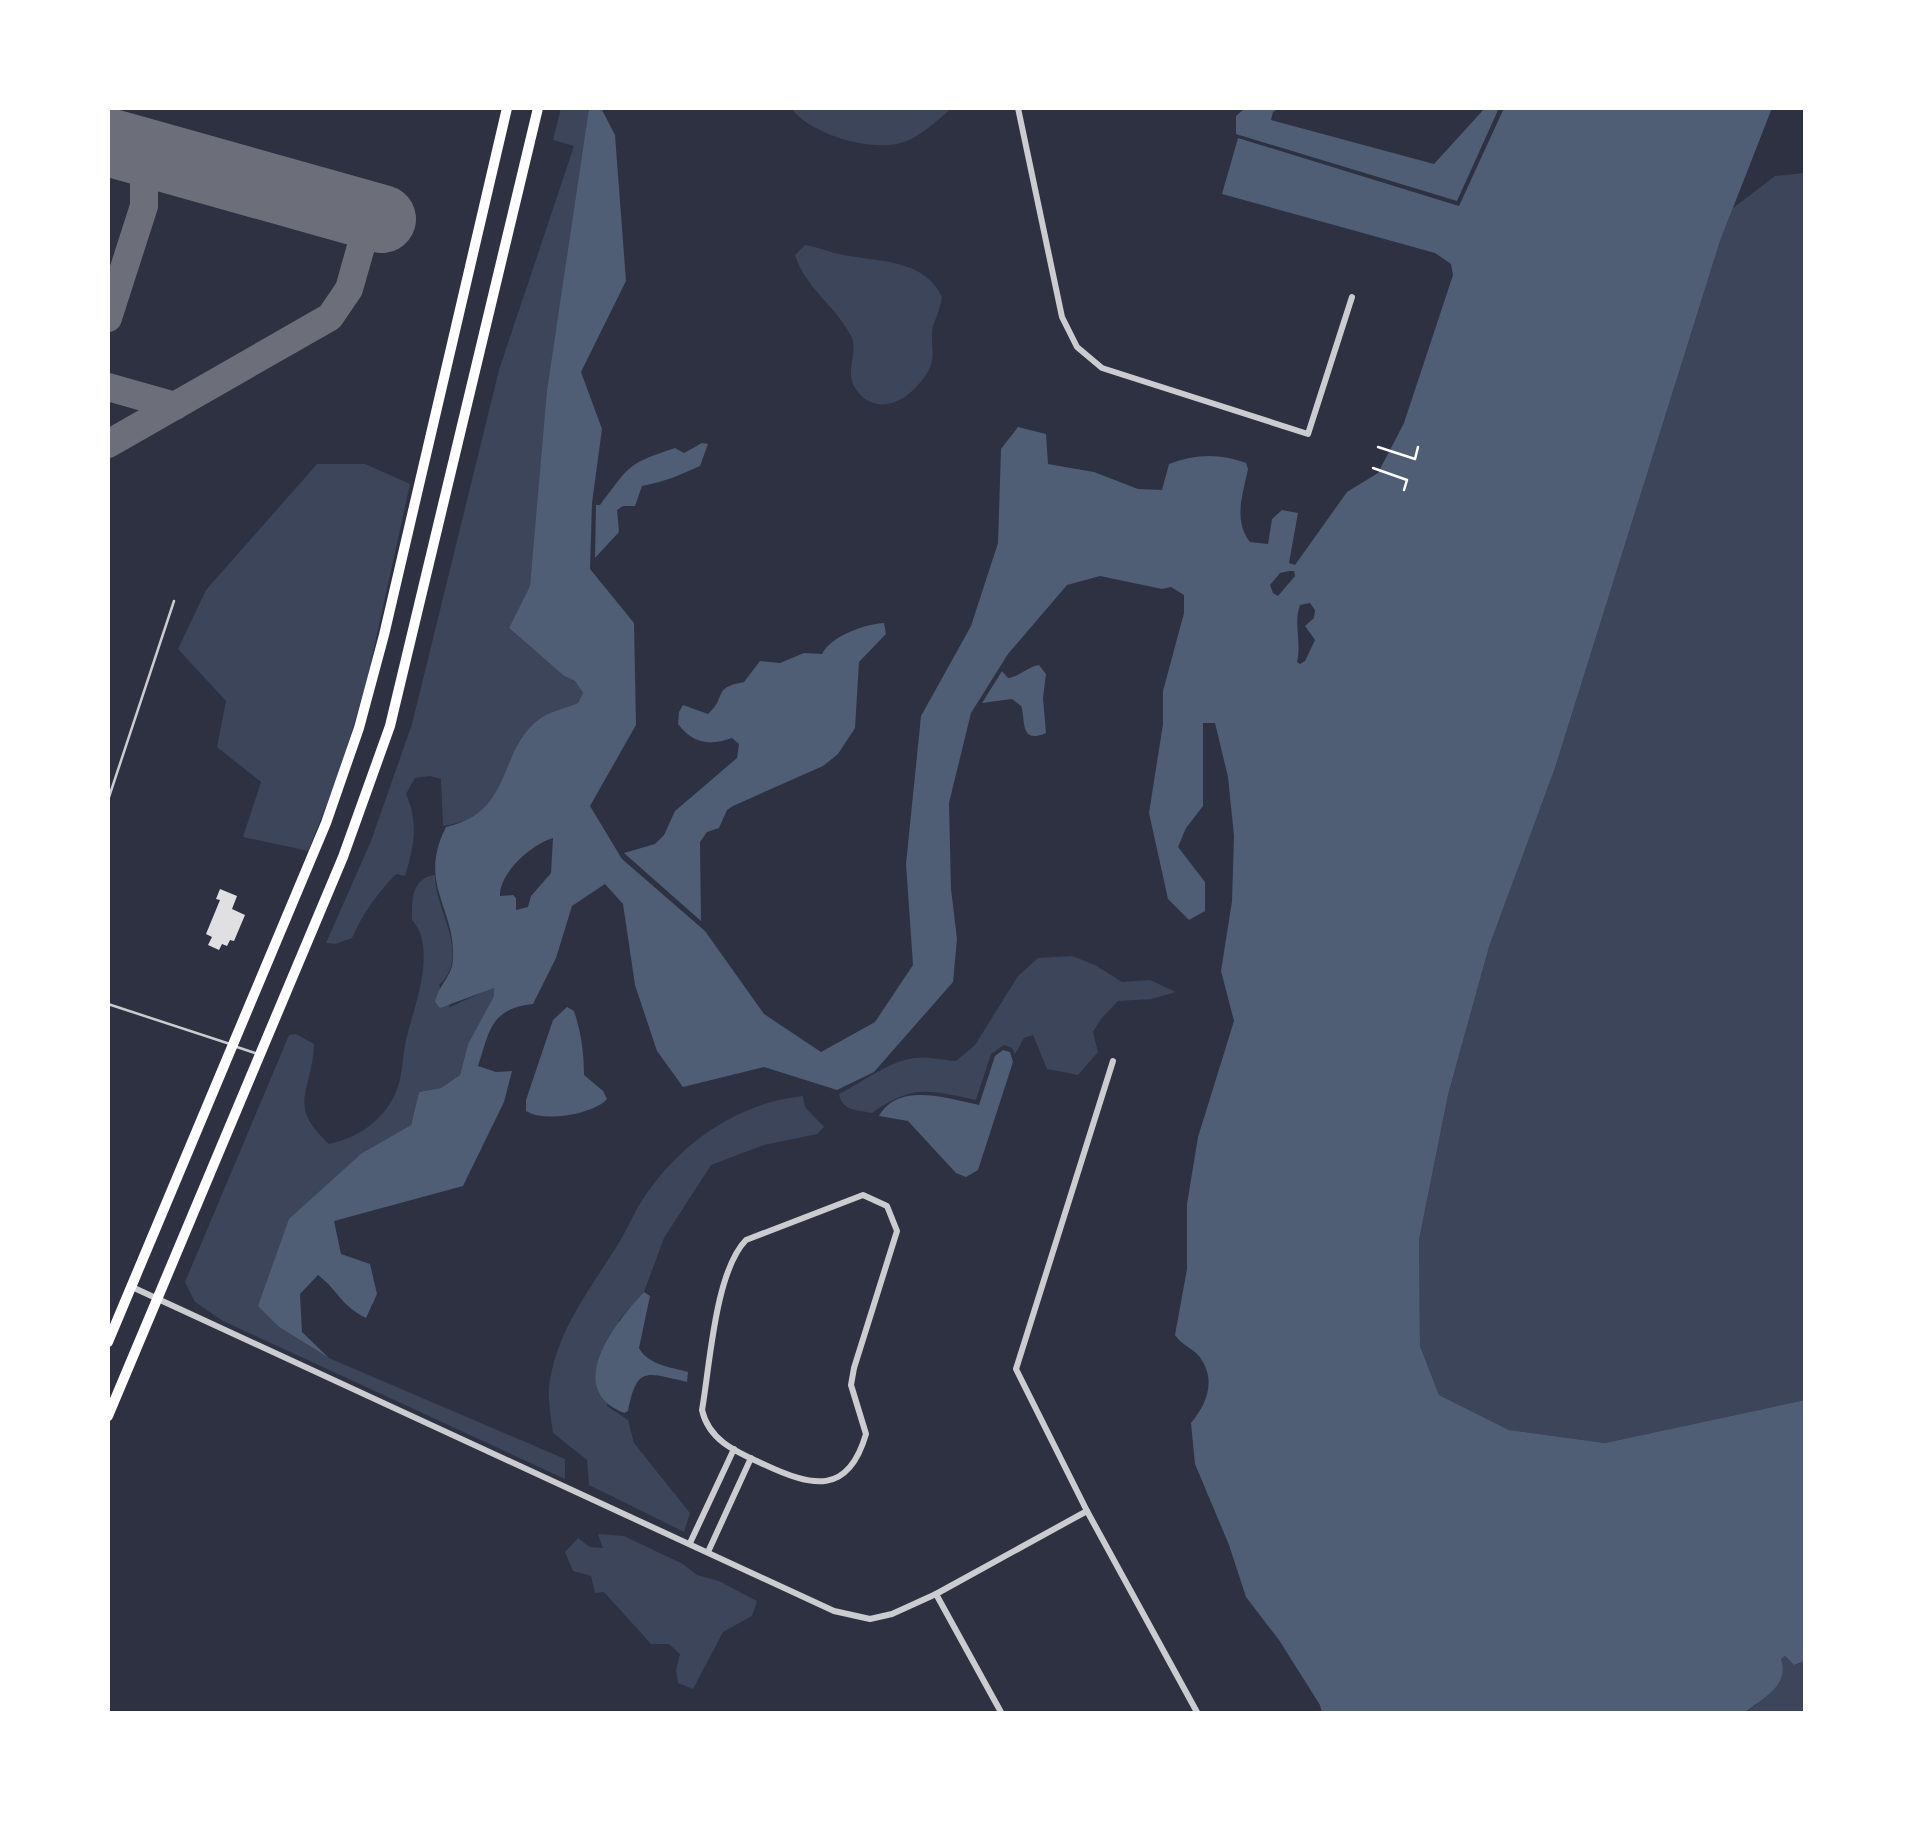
<svg xmlns="http://www.w3.org/2000/svg" width="1913" height="1821" font-family="'Archivo Narrow',sans-serif">
  <rect width="100%" height="100%" fill="#2d3142"/>
  <g fill="#3c4559">
    <path d="M561,108H589L552,362L530,586L509,628L564,676L575,681L583,693L578,703C567,708 551,712 541,719C495,750 517,815 443,826L441,779L430,776L415,778L406,794C419,823 414,847 405,876L396,874C377,894 363,913 352,938L335,944L326,943L371,841L412,724L499,370L574,146L553,140Z"/>
    <path d="M791,108H952C939,119 923,134 907,141C874,154 811,135 791,108Z"/>
    <path d="M1805,173V1400L1605,1443L1509,1430L1439,1395L1420,1346L1419,1240L1448,1095L1489,947L1555,768L1720,241L1733,208L1775,176Z"/>
    <path d="M805,245C819,247 831,253 844,255C880,262 924,259 942,297C940,308 937,316 933,326C930,339 935,353 931,365C919,394 879,424 855,388C844,371 859,352 851,336C835,305 806,289 795,255Z"/>
    <path d="M317,464H365L410,484L367,680L339,774L308,851L243,837L261,782L217,747L226,701L178,649L206,590Z"/>
    <path d="M435,875C435,912 472,954 439,985L450,1007L494,987V996L468,1044L460,1075L441,1088L419,1092L411,1125L362,1153L279,1327L329,1358L565,1459V1479L223,1321L195,1302L185,1282L289,1035L296,1034L314,1044C312,1094 286,1104 329,1144C357,1138 383,1121 395,1094C403,1078 402,1057 406,1040C414,1006 438,949 412,920C412,901 411,878 435,875Z"/>
    <path d="M1072,956L1095,965L1122,982L1150,980L1176,992L1152,999L1118,1001L1101,1019L1093,1032L1098,1052L1078,1075L1047,1069L1033,1035L1024,1038L1015,1054L1012,1048L1004,1045L991,1054L976,1100C929,1090 913,1084 872,1113C857,1110 842,1111 839,1094C863,1082 887,1062 914,1058C927,1056 943,1060 956,1061L975,1045L1018,976L1038,958Z"/>
    <path d="M803,1096L805,1107L824,1127L817,1134L764,1145L711,1165L664,1238L644,1292L619,1320L607,1406L628,1420L634,1443L690,1513L684,1532L589,1485L587,1460L553,1433C551,1418 548,1402 549,1387C556,1332 587,1294 615,1249C625,1234 632,1217 641,1202C677,1145 736,1103 803,1096Z"/>
    <path d="M598,1534L624,1536L683,1564L697,1575L719,1581L757,1601L752,1616L723,1632L693,1689L678,1683L676,1670L680,1654L669,1644H651L604,1592L595,1593L591,1576L573,1571L565,1552L578,1538L590,1547L603,1548Z"/>
    <path d="M1784,1656L1795,1665L1805,1661V1713L1744,1714C1763,1698 1790,1686 1780,1659Z"/>
  </g>
  <g fill="#4f5d75" fill-rule="evenodd">
    <path d="M589,108H601L615,135L626,281L581,372L602,429L592,503L590,569L634,623L636,725L590,806L622,859L705,931L764,1014L821,1052L875,1022L913,965L906,864L921,716L971,626L998,543L1001,449L1018,427L1046,434L1048,464L1094,472L1138,489L1162,490L1169,464C1195,454 1220,453 1246,463L1248,469C1243,494 1233,520 1250,542L1268,544L1272,519L1282,510L1298,513L1289,563L1295,565L1347,492L1378,473L1404,423L1453,275L1451,264L1435,253L1222,194L1238,138L1459,206L1504,108H1772L1720,241L1555,768L1489,947L1448,1095L1419,1240L1420,1346L1439,1395L1509,1430L1605,1443L1805,1400V1661L1794,1665L1785,1656L1781,1659C1790,1686 1763,1698 1744,1713H1322L1320,1705L1279,1640L1246,1597L1229,1545L1195,1464L1191,1423C1207,1403 1217,1380 1199,1356C1192,1348 1182,1345 1175,1335L1187,1269V1204L1198,1137L1234,1021L1221,971L1232,901L1234,836L1228,777L1215,723H1203V806L1186,828L1178,847L1205,882V911L1189,920L1168,899L1149,813L1163,724V691L1184,613V595L1171,587L1162,589L1100,576L1067,585L1008,654L971,713L949,803L951,889L957,939L953,982L874,1072L837,1090L764,1067L683,1087L657,1051L635,985L623,904L605,884L572,906L556,958L533,1004C490,1009 490,1030 478,1066L496,1072L512,1071L504,1102L463,1186L334,1221L341,1254L370,1264L377,1294L366,1318C339,1304 340,1292 318,1275L300,1294L302,1332L329,1358L279,1327L258,1306L289,1219L362,1153L411,1125L419,1092L441,1088L460,1075L468,1044L494,996V988L440,1008L435,1002C439,984 452,977 453,959C456,908 417,884 446,827C516,811 496,749 541,718C551,711 567,708 578,703L583,693L575,681L564,676L509,628L530,586L547,391ZM1289,571H1294L1295,576L1278,596L1273,593L1270,585L1280,573ZM1310,603L1315,610L1314,618L1305,626L1315,640L1305,661L1300,664L1297,662C1302,642 1293,624 1300,605ZM553,838L551,873L531,896L528,907L516,910V898L513,895L500,896C499,873 532,844 553,838Z"/>
    <path d="M1245,108H1280L1273,112L1271,120L1434,164L1485,108H1499L1457,201L1236,134V116Z"/>
    <path d="M702,443L708,444L700,466C680,475 664,482 642,486L635,506H623L617,510L619,532L595,558L596,505H600C630,466 626,464 675,448L684,453Z"/>
    <path d="M884,623L886,634L859,662L855,728L838,754L823,766L733,806L727,810L719,828L707,832L700,842L701,921L624,853L655,844L664,835L675,811L737,758L739,744L732,738C710,746 693,744 678,724L679,712L683,705L708,714C728,696 711,688 744,682L760,661L780,663L804,653L822,654C831,636 865,624 884,623Z"/>
    <path d="M1039,665L1046,674L1043,698L1046,733C1019,745 1026,719 1021,706L1012,699L982,703L1002,671L1008,678C1019,677 1027,667 1039,665Z"/>
    <path d="M567,1007L574,1011C581,1032 584,1052 584,1075L603,1091L607,1099C594,1114 544,1123 526,1111V1100L553,1020Z"/>
    <path d="M1003,1050L1010,1052L1013,1062L978,1170L966,1177L956,1173L908,1121L879,1116C899,1081 949,1099 979,1105L995,1056Z"/>
    <path d="M644,1292L650,1296L639,1348C648,1365 671,1367 688,1372L687,1382C646,1373 637,1365 628,1411L624,1413C563,1388 615,1323 644,1292Z"/>
  </g>
  <g fill="none" stroke-linecap="round" stroke-linejoin="round">
    <g stroke="#6c6f7a" stroke-width="28">
      <path d="M108,318L144,206V152"/>
      <path d="M108,387L175,406"/>
      <path d="M108,444L330,317L349,289L370,215"/>
    </g>
    <path stroke="#6c6f7a" stroke-width="68" d="M108,142L382,219"/>
  </g>
  <path fill="#e0e0e3" d="M220,889L237,896L232,909L245,915L234,941L230,940L227,946L222,944L219,950L208,945L212,937L206,934L220,900L216,899Z"/>
  <g fill="none" stroke-linecap="round" stroke-linejoin="round">
    <g stroke="#fff" stroke-width="2.5">
      <path d="M1378,447L1415,459L1418,447"/>
      <path d="M1373,468L1407,480L1404,490"/>
    </g>
    <g stroke="#caccd0" stroke-width="2.5">
      <path d="M108,800L174,601"/>
      <path d="M108,1004L230,1044"/>
      <path d="M237,1047L258,1054"/>
    </g>
    <g stroke="#caccd0" stroke-width="6">
      <path d="M1018,108L1062,317L1077,347L1102,368L1308,434L1352,297"/>
      <path d="M1113,1061L1016,1369L1087,1511L1198,1714"/>
      <path d="M863,1195L887,1206L897,1231L854,1368L851,1385L866,1434C848,1496 812,1487 763,1464C737,1452 709,1441 702,1410C710,1365 715,1272 746,1240Z"/>
      <path d="M132,1287L834,1611L870,1619L892,1614L936,1594L1087,1511"/>
      <path d="M690,1543L734,1449"/>
      <path d="M708,1552L751,1458"/>
      <path d="M936,1594L1002,1714"/>
    </g>
    <g stroke="#fff" stroke-width="10">
      <path d="M108,1342L326,823L359,728L384,635L507,108"/>
      <path d="M108,1416L343,857L390,726L538,108"/>
    </g>
  </g>
  <rect width="1913" height="1821" fill="none" stroke="#ffffff" stroke-width="220"/>
</svg>
